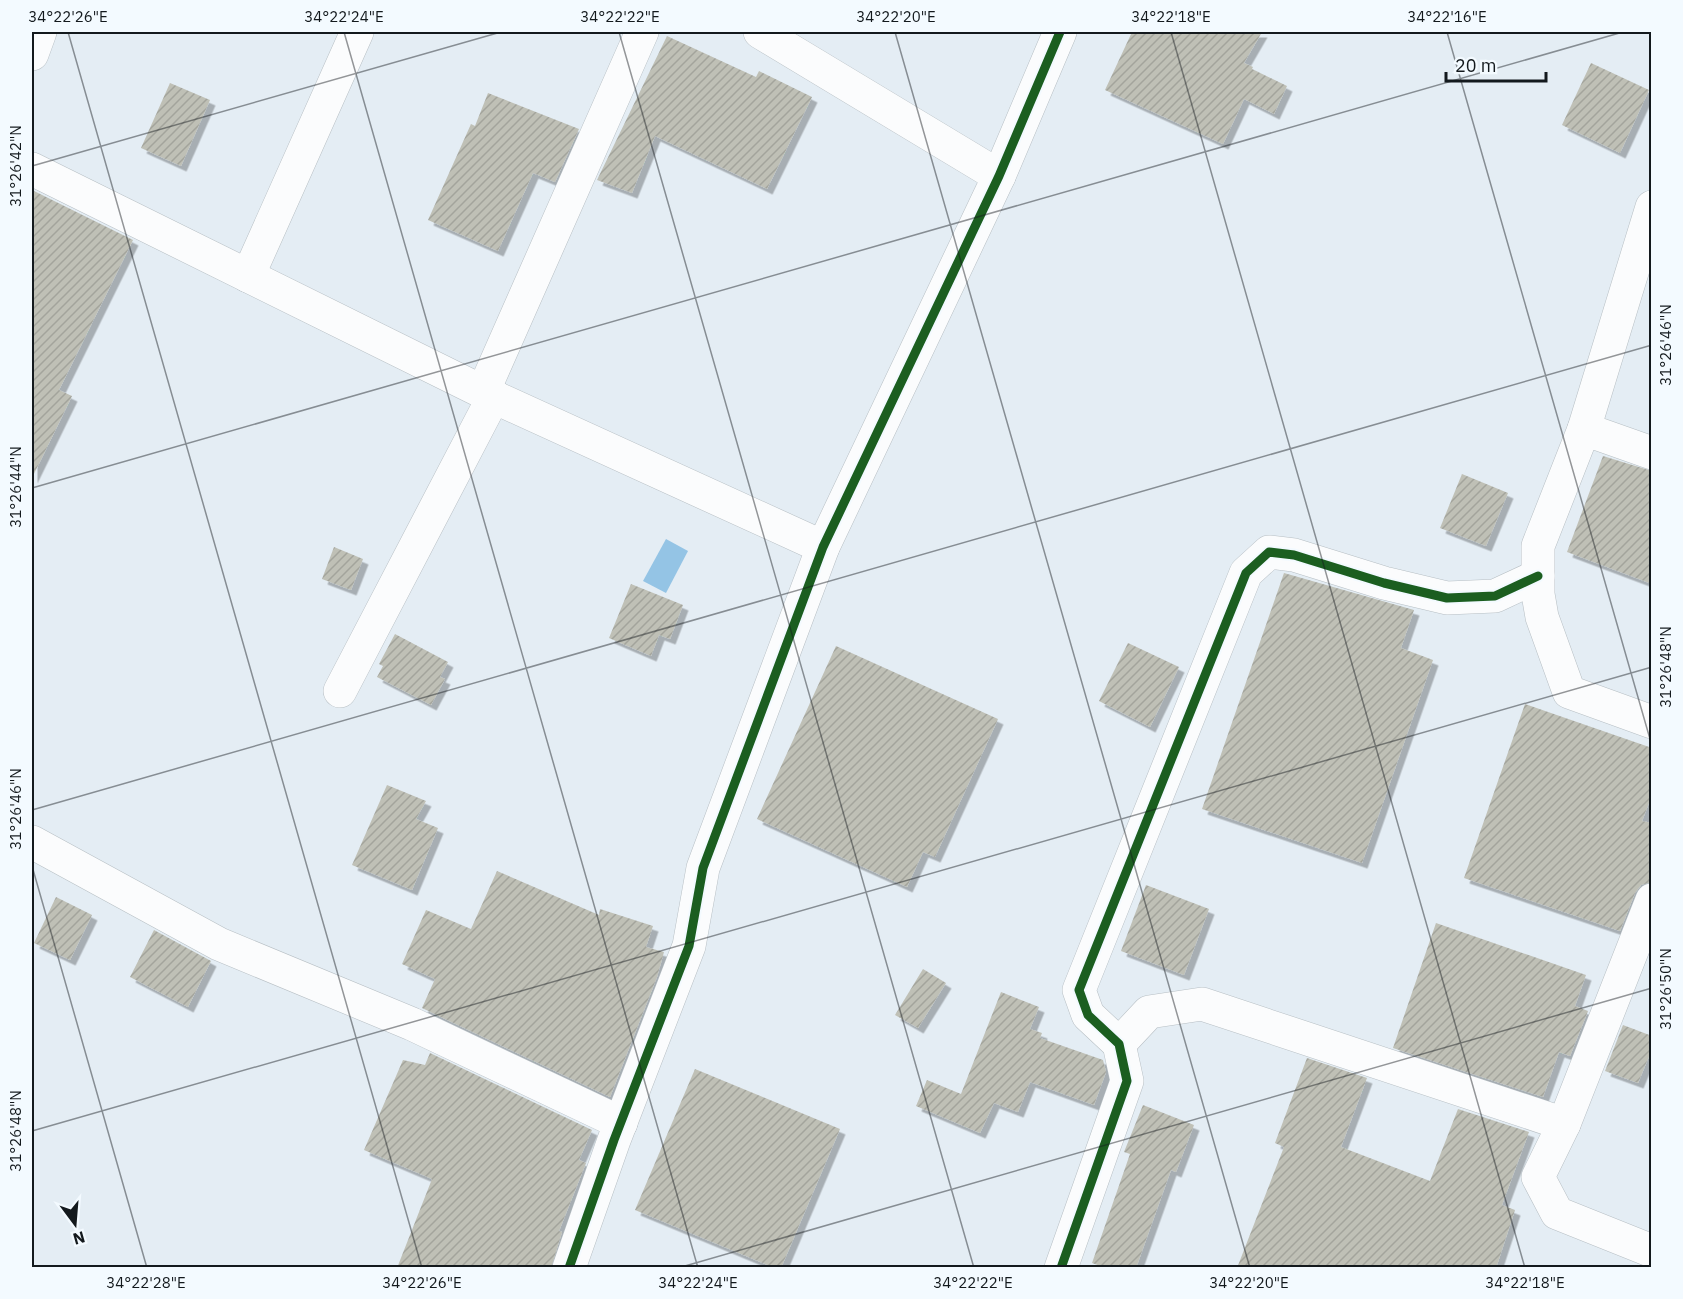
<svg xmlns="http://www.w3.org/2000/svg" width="1683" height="1299" font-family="'IBM Plex Sans',sans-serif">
  <defs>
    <pattern id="building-hatch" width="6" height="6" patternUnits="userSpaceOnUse" patternTransform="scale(1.5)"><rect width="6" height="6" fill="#bfc0b6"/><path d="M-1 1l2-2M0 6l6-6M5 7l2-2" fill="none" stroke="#a3a49c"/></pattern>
    <filter id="shadow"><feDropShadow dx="5.5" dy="5.5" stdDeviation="0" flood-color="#0004"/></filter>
  </defs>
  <rect width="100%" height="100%" fill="#e4edf4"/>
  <path fill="#94c4e5" d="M666,539L688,551L666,593L643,581Z"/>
  <g fill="url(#building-hatch)" filter="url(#shadow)">
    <path d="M1132,32H1262L1244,63L1253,67L1252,69L1287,86L1274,114L1244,99L1223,144L1105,90Z"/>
    <path d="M667,36L756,77L759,71L812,97L767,189L655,136L632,193L597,180Z"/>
    <path d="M1591,63L1649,90L1620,153L1562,125Z"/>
    <path d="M170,83L210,100L181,166L141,148Z"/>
    <path d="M488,93L579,129L555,182L533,173L498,251L428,220L471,124L475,126Z"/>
    <path d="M32,190L133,240L59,390L72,396L32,478Z"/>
    <path d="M1603,456L1652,471V584L1567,552Z"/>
    <path d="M1462,474L1508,493L1486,546L1440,528Z"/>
    <path d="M334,547L363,559L351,590L322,579Z"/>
    <path d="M1284,573L1414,610L1401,648L1433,660L1362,863L1202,809Z"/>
    <path d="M631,584L683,605L670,639L659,635L651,656L609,638Z"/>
    <path d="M395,634L448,662L440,677L445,679L431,705L377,677L383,666L379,664Z"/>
    <path d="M1128,643L1179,667L1150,727L1099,701Z"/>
    <path d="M836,646L998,719L935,857L923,852L907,887L757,819Z"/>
    <path d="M1525,704L1652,748V795L1642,821L1652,823V882L1641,885L1635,893L1620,931L1464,878Z"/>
    <path d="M387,785L426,801L416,819L438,828L412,890L352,865Z"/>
    <path d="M497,871L599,915L600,909L653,926L646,947L664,952L657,977L610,1097L422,1008L435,979L402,964L426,910L471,929Z"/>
    <path d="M1146,885L1209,909L1184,975L1121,951Z"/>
    <path d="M56,897L92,915L70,960L34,943Z"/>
    <path d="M1436,923L1586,975L1575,1006L1588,1011L1570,1056L1559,1052L1543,1097L1393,1048Z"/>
    <path d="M154,930L211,961L188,1007L130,977Z"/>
    <path d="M923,969L946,983L918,1028L895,1015Z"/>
    <path d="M1001,992L1039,1007L1030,1029L1042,1033L1040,1038L1103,1060L1106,1072L1094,1105L1030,1082L1018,1112L994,1103L980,1133L916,1106L927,1080L961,1094Z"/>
    <path d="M1623,1025L1652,1036V1049L1638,1083L1605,1071Z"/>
    <path d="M430,1053L592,1130L579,1160L586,1163L559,1231L562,1232L551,1268H397L432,1179L364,1150L403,1060L425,1065Z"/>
    <path d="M1307,1058L1367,1078L1341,1147L1430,1181L1458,1109L1529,1132L1502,1205L1515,1210L1496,1268H1237L1284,1147L1275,1143Z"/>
    <path d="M695,1069L840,1129L781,1268H775L635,1210Z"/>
    <path d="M1143,1105L1194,1125L1176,1172L1171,1170L1136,1268H1106L1092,1263L1130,1154L1124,1152Z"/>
  </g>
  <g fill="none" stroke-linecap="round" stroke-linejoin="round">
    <defs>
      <g id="minor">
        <path d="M760,32L999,176"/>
        <path d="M32,54L40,32"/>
        <path d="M32,169L483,392L823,547"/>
        <path d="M248,276L357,32"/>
        <path d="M483,392L642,32"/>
        <path d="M1584,429L1652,207"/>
        <path d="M1652,453L1584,429L1538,546V594L1542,617L1569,692L1652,722"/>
        <path d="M340,691L494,396"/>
        <path d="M32,842L219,944L412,1024L621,1123"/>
        <path d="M1652,900L1564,1124L1538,1177L1557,1213L1652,1251"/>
        <path d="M1119,1044L1149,1012L1202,1004L1564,1124"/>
        <path d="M569,1268L614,1140L689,946L703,868L823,547L999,176L1060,32"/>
        <path d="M1061,1268L1127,1081L1119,1044L1088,1015L1079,990L1246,573L1269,552L1294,555L1384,583L1447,598L1495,596L1538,576"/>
      </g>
    </defs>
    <use href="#minor" stroke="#b7bfc4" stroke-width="34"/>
    <use href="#minor" stroke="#fbfcfd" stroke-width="33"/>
    <defs>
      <g id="cycleway">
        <path d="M569,1268L614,1140L689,946L703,868L823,547L999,176L1060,32"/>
        <path d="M1061,1268L1127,1081L1119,1044L1088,1015L1079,990L1246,573L1269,552L1294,555L1384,583L1447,598L1495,596L1538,576"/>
      </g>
    </defs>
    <use href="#cycleway" stroke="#f3faff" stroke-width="13"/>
    <use href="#cycleway" stroke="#1b5e20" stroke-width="9"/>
  </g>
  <path fill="none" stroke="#13191d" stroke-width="1.5" stroke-opacity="0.45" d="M68,32L422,1268M344,32L698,1268M619,32L974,1268M895,32L1250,1268M1171,32L1525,1268M1447,32L1652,746M32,166L501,32M32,488L1623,32M32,810L1652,345M32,866L147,1268M32,1131L1652,667M678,1268L1652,988"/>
  <rect width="1683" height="1299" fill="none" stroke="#f3faff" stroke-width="66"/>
  <g transform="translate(75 1224) rotate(164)" stroke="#f3faff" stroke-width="4.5" paint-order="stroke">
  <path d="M0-4.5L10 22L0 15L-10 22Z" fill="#13191d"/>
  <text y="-9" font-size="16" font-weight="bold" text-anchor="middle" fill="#13191d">N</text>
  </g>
  <path d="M1446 72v9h100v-9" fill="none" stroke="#13191d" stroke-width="3"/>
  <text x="1455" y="72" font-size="18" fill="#13191d" stroke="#f3faff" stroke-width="4.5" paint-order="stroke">20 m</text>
  <rect x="33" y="33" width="1617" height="1233" fill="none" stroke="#13191d" stroke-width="2"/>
  <g font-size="15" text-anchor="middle" fill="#13191d">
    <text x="68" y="22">34°22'26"E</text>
    <text x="344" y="22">34°22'24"E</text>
    <text x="620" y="22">34°22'22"E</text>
    <text x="896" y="22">34°22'20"E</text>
    <text x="1171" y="22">34°22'18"E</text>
    <text x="1447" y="22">34°22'16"E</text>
    <text transform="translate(16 166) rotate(-90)" y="5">31°26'42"N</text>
    <text transform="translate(1666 345) rotate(-90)" y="5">31°26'46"N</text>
    <text transform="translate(16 487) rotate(-90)" y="5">31°26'44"N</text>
    <text transform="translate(1666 667) rotate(-90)" y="5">31°26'48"N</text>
    <text transform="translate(16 809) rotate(-90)" y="5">31°26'46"N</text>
    <text transform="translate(1666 989) rotate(-90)" y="5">31°26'50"N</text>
    <text transform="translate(16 1131) rotate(-90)" y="5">31°26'48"N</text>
    <text x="146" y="1288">34°22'28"E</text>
    <text x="422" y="1288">34°22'26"E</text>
    <text x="698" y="1288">34°22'24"E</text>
    <text x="973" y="1288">34°22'22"E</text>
    <text x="1249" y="1288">34°22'20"E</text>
    <text x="1525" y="1288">34°22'18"E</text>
  </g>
</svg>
